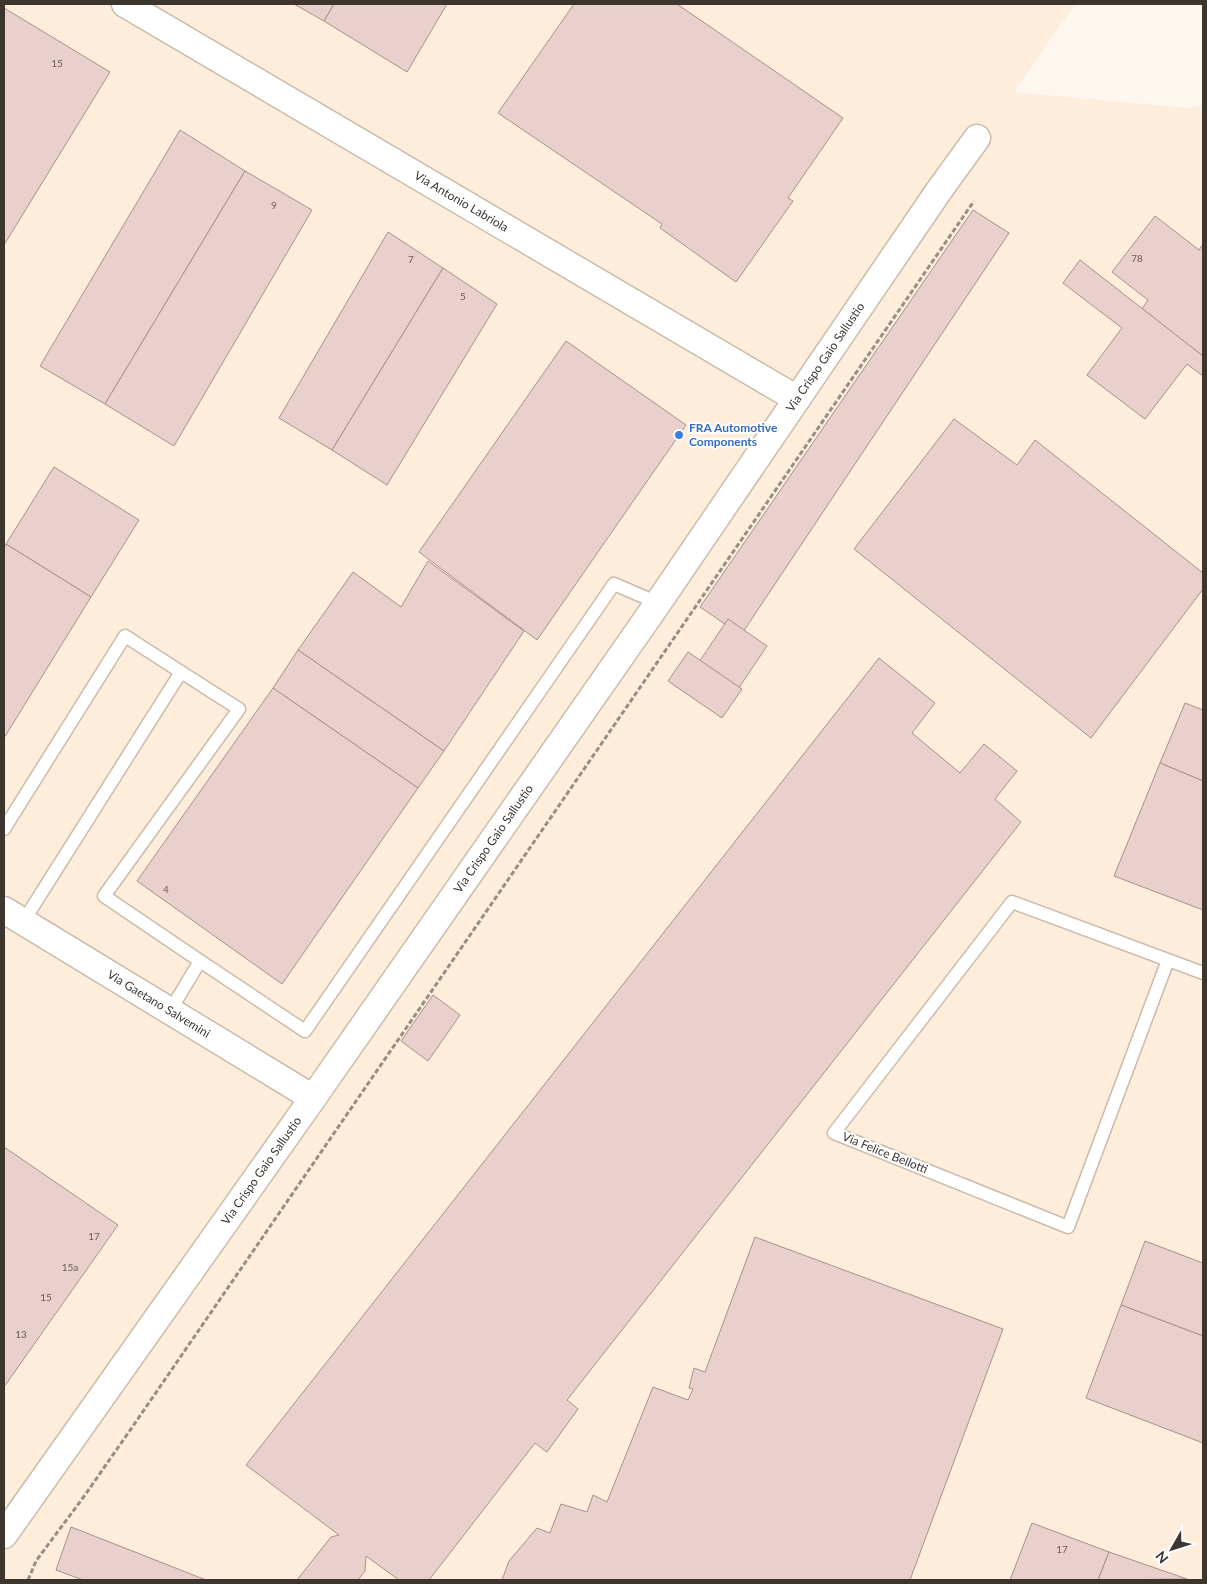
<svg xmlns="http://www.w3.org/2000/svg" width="1207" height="1584" font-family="Lato,sans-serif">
  <rect width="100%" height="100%" fill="#fdf7f0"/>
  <path fill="#fdedda" d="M4,4H1075L1014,92L1187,108L1203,105V1580H4Z"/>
  <g fill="#e9d0cc" stroke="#a7908d">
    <path d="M294,4H334L324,21Z"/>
    <path d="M334,4H447L407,72L324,21Z"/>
    <path d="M574,4H677L843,118L788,198L793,201L736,282L660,228L662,224L498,113Z"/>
    <path d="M4,8L110,72L4,245Z"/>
    <path d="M180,130L245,171L105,404L40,366Z"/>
    <path d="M245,171L312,210L174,446L105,404Z"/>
    <path d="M973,210L1009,233L741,635L700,607Z"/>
    <path d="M1155,216L1199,250L1203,244V356L1142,309L1148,300L1112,272Z"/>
    <path d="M388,232L443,268L332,450L279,418Z"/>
    <path d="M1080,260L1203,356V376L1187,364L1145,419L1087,375L1122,328L1063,283Z"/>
    <path d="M443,268L497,304L387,485L332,450Z"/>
    <path d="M566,341L686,425L537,640L419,552Z"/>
    <path d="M954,419L1017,465L1035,440L1203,573V589L1091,738L854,549Z"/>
    <path d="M54,467L139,520L91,597L6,544Z"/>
    <path d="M6,544L91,597L4,738V548Z"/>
    <path d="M428,561L524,631L444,751L298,650L353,572L401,607Z"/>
    <path d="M728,619L767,646L736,692L697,665Z"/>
    <path d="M298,650L444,751L418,788L273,688Z"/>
    <path d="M688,652L742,689L722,718L668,681Z"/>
    <path d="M879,658L935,703L912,733L960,773L984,744L1017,771L995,799L1021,822L567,1400L578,1409L547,1452L535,1443L429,1580H399L366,1556L365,1571L358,1580H297L331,1537L339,1535L246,1465Z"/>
    <path d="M273,688L418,788L282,984L137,881Z"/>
    <path d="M1185,703L1203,710V781L1160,763Z"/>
    <path d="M1160,763L1203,781V910L1114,876Z"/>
    <path d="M433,995L460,1015L428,1061L401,1041Z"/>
    <path d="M4,1147L118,1225L4,1387Z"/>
    <path d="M755,1237L1003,1329L910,1580H502L509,1561L537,1528L550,1533L561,1504L587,1512L593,1495L607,1502L653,1387L688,1400L693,1389L689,1388L694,1368L705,1372Z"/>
    <path d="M1145,1241L1203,1263V1336L1121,1305Z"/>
    <path d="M1121,1305L1203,1336V1443L1086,1398Z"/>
    <path d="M1032,1523L1109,1552L1098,1580H1010Z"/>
    <path d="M71,1527L79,1530L206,1580H83L56,1570Z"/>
    <path d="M1109,1552L1187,1579L1098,1580Z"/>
  </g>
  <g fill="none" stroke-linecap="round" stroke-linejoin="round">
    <defs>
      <g id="service">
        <path d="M4,829L125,636L181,672L23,922"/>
        <path d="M1168,960L1068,1227L834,1133L1012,902L1203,973"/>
        <path d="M200,961L305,1031L614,584L658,603"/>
        <path d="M170,1011L200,961L104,896L239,709L181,672"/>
      </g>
      <g id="minor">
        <path id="s1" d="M125,4L797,399"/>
        <path id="s2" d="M4,910L313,1098"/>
        <path id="s3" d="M4,1535L313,1098L658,603L938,192L977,138"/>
      </g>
    </defs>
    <use href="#service" stroke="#cabcab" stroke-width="15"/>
    <use href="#minor" stroke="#cabcab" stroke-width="29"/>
    <path stroke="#958f88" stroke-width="3" stroke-dasharray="5 2.5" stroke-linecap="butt" d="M28,1580L36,1561L85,1495L133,1426L974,201"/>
    <use href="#service" stroke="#fff" stroke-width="12"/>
    <use href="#minor" stroke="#fff" stroke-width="26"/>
  </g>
  <circle fill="#3f7fe0" stroke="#fff" stroke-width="2" cx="679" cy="435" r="5"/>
  <g text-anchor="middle" stroke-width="4" stroke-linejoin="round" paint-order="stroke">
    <g font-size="10" fill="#675c56">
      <text x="57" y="67">15</text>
      <text x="274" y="209">9</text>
      <text x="1137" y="262">78</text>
      <text x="411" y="263">7</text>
      <text x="463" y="300">5</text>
      <text x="166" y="893">4</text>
      <text x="94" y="1240">17</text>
      <text x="70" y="1271">15a</text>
      <text x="46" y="1301">15</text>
      <text x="21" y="1338">13</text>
      <text x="1062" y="1553">17</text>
    </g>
    <g font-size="12" fill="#3c362f" stroke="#fff">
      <text dy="4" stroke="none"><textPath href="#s1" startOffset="390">Via Antonio Labriola</textPath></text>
      <text dy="4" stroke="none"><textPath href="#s3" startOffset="1436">Via Crispo Gaio Sallustio</textPath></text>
      <text dy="4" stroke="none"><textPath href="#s3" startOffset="851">Via Crispo Gaio Sallustio</textPath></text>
      <text dy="4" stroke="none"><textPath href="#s2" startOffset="181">Via Gaetano Salvemini</textPath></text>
      <text transform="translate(885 1153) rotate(22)" y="4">Via Felice Bellotti</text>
      <text dy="4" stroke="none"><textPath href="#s3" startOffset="446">Via Crispo Gaio Sallustio</textPath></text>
    </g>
    <g font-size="12" font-weight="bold" fill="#366cbe" stroke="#fff" text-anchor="start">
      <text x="689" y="432">FRA Automotive<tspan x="689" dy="14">Components</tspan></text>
    </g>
  </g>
  <rect width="1207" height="1584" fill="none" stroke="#3c362f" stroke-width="10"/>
  <g transform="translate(1172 1549) rotate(231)" stroke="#ffffff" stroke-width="4" paint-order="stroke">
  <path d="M0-4L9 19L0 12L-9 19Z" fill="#3c362f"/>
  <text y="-8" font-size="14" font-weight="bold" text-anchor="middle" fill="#3c362f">N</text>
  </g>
</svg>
